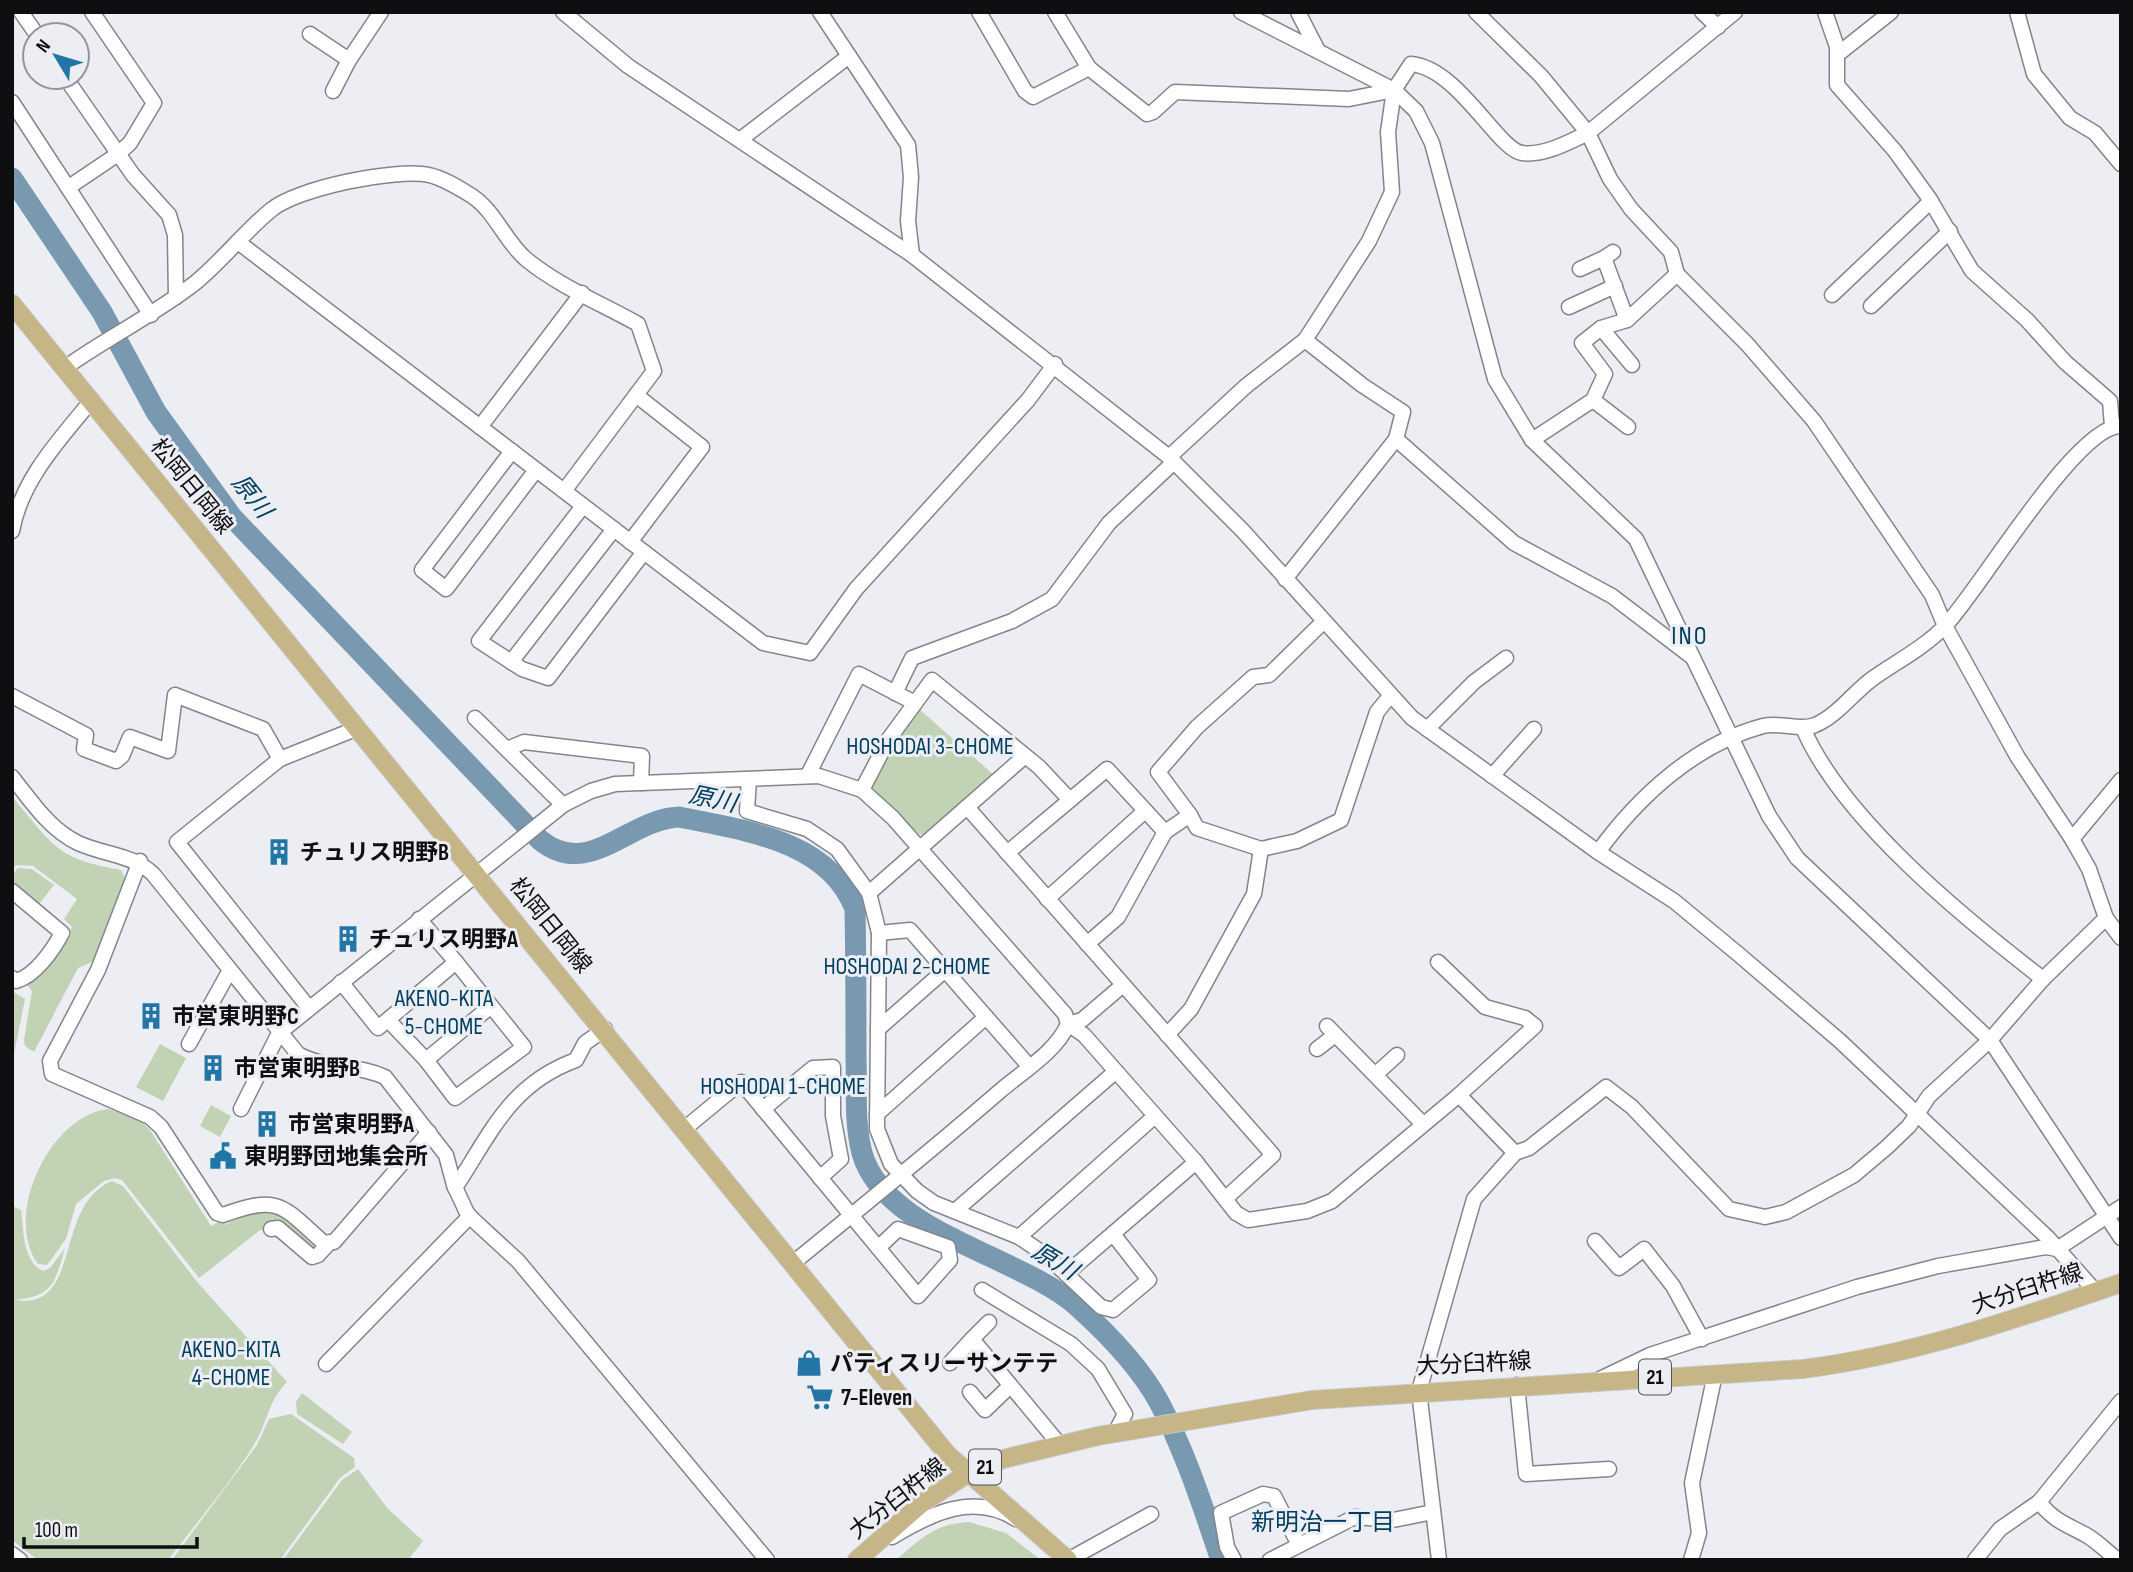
<svg xmlns="http://www.w3.org/2000/svg" width="2133" height="1572" font-family="'Sofia Sans Condensed','Noto Sans JP',sans-serif">
  <rect width="100%" height="100%" fill="#eceef4"/>
  <g fill="#c2d2b4">
    <path d="M918,708L995,776L927,835L918,834L873,789C869,762 903,729 918,708Z"/>
    <path d="M12,797C55,846 54,858 121,870L126,880L94,961L78,968L34,1052L25,1046L24,1040L32,991L27,985L60,948L72,927L64,919L77,899L33,866L16,865L12,870Z"/>
    <path d="M18,868L32,869L54,885L39,904L12,882V875Z"/>
    <path d="M12,991L25,999L12,1064Z"/>
    <path d="M160,1044L186,1058L163,1101L136,1087Z"/>
    <path d="M211,1105L231,1116L220,1137L200,1126Z"/>
    <path d="M108,1109L140,1119L150,1130L211,1226L222,1220L225,1225L255,1208L285,1215L319,1249L313,1255L277,1226L259,1231L199,1278L122,1180L115,1178L104,1181L76,1204L66,1239L47,1265L38,1264C3,1217 49,1116 108,1109Z"/>
    <path d="M112,1181L123,1186L198,1283L287,1382C268,1401 268,1421 255,1443C230,1484 197,1522 168,1560H38L12,1540V1206L21,1210C24,1229 22,1261 43,1271L50,1268L65,1248C55,1283 53,1296 15,1300C83,1311 53,1205 112,1181Z"/>
    <path d="M302,1393L352,1432L343,1444L297,1414L296,1402Z"/>
    <path d="M291,1414L354,1458L355,1467L340,1478L280,1560H172L257,1445L269,1419Z"/>
    <path d="M358,1469L387,1508L423,1541L408,1560H283L342,1480Z"/>
    <path d="M969,1522L1006,1533L1041,1560H896C922,1538 934,1524 969,1522Z"/>
  </g>
  <g fill="none" stroke-linecap="round" stroke-linejoin="round">
    <path stroke="#7999b1" stroke-width="21" d="M12,178L102,312L156,412L232,517L540,840C589,880 628,819 679,817C742,830 829,840 855,909C856,959 856,1008 856,1058C857,1088 854,1123 862,1153C884,1232 1020,1256 1077,1306C1107,1333 1140,1367 1159,1402C1185,1451 1203,1507 1221,1560"/>
    <defs>
      <g id="minor">
        <path d="M21,12L37,35"/>
        <path d="M563,12L628,66L912,255L1169,457L1243,531L1412,718L1598,852L1674,901L1737,953L1840,1041L2048,1238L2096,1292"/>
        <path d="M820,12L908,145L911,177L908,221L912,255"/>
        <path d="M979,12L1025,91L1033,97L1089,68L1055,12"/>
        <path d="M1241,12L1394,90L1416,111L1432,143L1495,379L1532,440L1636,539L1769,816L1797,858L1990,1040L2121,1238"/>
        <path d="M1298,12L1318,51"/>
        <path d="M1476,12L1541,76L1588,133L1610,179L1631,209L1671,252L1677,274L1747,344L1814,421L1932,595L1945,626L2017,756L2072,839L2089,869L2106,918L2121,938"/>
        <path d="M1702,12L1718,27"/>
        <path d="M1825,12L1837,47V85L1895,151L1929,198L1972,271L2027,320L2065,362L2110,401L2112,426"/>
        <path d="M2017,12L2034,74L2070,118L2095,133L2121,164"/>
        <path d="M310,34L349,60"/>
        <path d="M1838,54L1891,12"/>
        <path d="M1089,68L1147,114L1153,112L1175,92L1349,99L1394,90"/>
        <path d="M65,77L133,175L169,215L175,235L176,297"/>
        <path d="M333,91L349,60L381,12"/>
        <path d="M12,102L151,315"/>
        <path d="M741,139L849,56"/>
        <path d="M69,187L118,154L130,143L154,103L92,12"/>
        <path d="M238,242L763,643L810,653L856,589L1028,400L1055,364"/>
        <path d="M1613,252L1604,258L1627,320"/>
        <path d="M1580,269L1604,258"/>
        <path d="M1832,295L1931,201"/>
        <path d="M1871,306L1950,231"/>
        <path d="M1569,307L1615,286"/>
        <path d="M1601,328L1632,365"/>
        <path d="M66,367C108,337 154,315 195,283C222,261 244,232 271,210C297,188 396,168 429,175C443,178 459,188 472,196C496,212 505,242 527,260C559,286 602,304 638,324L654,371L564,491"/>
        <path d="M1593,400L1628,427"/>
        <path d="M480,427L582,293"/>
        <path d="M1396,439L1514,543L1612,596L1692,657"/>
        <path d="M1532,440L1593,400L1605,374L1582,343L1601,328L1627,320L1677,274"/>
        <path d="M512,451L422,570L446,589L536,470"/>
        <path d="M1169,457L1246,386L1305,340L1369,241L1392,192L1388,132L1394,90L1411,64C1458,68 1498,150 1522,153C1544,156 1569,142 1588,133L1735,12"/>
        <path d="M583,506L479,641L522,669L548,678L644,552"/>
        <path d="M12,531C21,480 60,439 92,400"/>
        <path d="M630,542L702,447L636,395"/>
        <path d="M1285,579L1396,439L1403,412L1362,385L1305,340"/>
        <path d="M511,662L614,529"/>
        <path d="M895,693L912,658L1012,621L1052,599L1109,523L1174,462"/>
        <path d="M12,696L86,735L84,749L116,761L122,756L130,737L168,751L175,695L263,729L280,759L358,728"/>
        <path d="M475,718L563,805"/>
        <path d="M1803,728C1842,819 1964,918 2043,979"/>
        <path d="M1427,729L1474,682L1506,658"/>
        <path d="M507,749L524,742L642,756L641,783"/>
        <path d="M280,759L177,842L309,1008"/>
        <path d="M808,775L859,674L915,703"/>
        <path d="M1492,776L1534,729"/>
        <path d="M12,777C31,801 50,830 78,843C104,855 132,854 153,874L298,1054C325,1069 357,1064 385,1077L446,1155L454,1185L468,1215L518,1261L767,1560"/>
        <path d="M749,779L747,811L807,829L837,849L869,893L879,933L877,1129L891,1164L917,1191L934,1203L1019,1237L1047,1256L1101,1307L1113,1310L1149,1280L1113,1234"/>
        <path d="M862,790L888,740L932,680L1039,767L1070,800"/>
        <path d="M967,807L1273,1155L1226,1198"/>
        <path d="M1190,815L1197,828L1261,849L1297,841L1341,820L1377,712L1390,696"/>
        <path d="M2072,839L2121,780"/>
        <path d="M1598,852C1638,797 1695,744 1763,726C1780,722 1801,731 1815,725C1836,717 1854,692 1872,679C1896,662 1925,647 1945,626C1979,591 2076,425 2121,426"/>
        <path d="M1007,853L1107,769L1165,832"/>
        <path d="M140,861L98,970L50,1061L52,1074L150,1117L161,1127L217,1213L223,1215C280,1194 282,1206 324,1243L334,1242L429,1132"/>
        <path d="M12,891L62,933C53,950 35,976 16,981L12,978"/>
        <path d="M869,893L1025,756"/>
        <path d="M1047,899L1145,811"/>
        <path d="M879,933L910,930L1029,1066"/>
        <path d="M1087,944L1118,917L1165,832L1190,815L1158,772L1197,727L1253,677L1269,675L1323,622"/>
        <path d="M456,962L524,1047L455,1098L426,1060L491,1006"/>
        <path d="M341,982L378,1028L456,962L419,919"/>
        <path d="M388,1020L426,1060"/>
        <path d="M1068,1024L1084,1035L1196,1162L1236,1213L1248,1220L1307,1211L1332,1201L1459,1095L1535,1026L1525,1018L1485,1007L1438,962"/>
        <path d="M1068,1024L1082,1020L1123,985"/>
        <path d="M1327,1026L1423,1124"/>
        <path d="M878,1029L945,970"/>
        <path d="M1167,1035L1191,1009L1254,894L1261,849"/>
        <path d="M189,1044L230,970"/>
        <path d="M1317,1049L1335,1035"/>
        <path d="M1376,1074L1397,1055"/>
        <path d="M1459,1095L1515,1153"/>
        <path d="M241,1109L279,1033L563,805L591,791L615,784L819,776L862,790L893,818L1065,1014L1068,1024C1057,1051 1022,1072 1000,1091C932,1150 863,1206 793,1263"/>
        <path d="M763,1109L813,1068L833,1067V1116L841,1159L820,1178"/>
        <path d="M877,1114L986,1017"/>
        <path d="M683,1130L741,1082L918,1296L950,1260L948,1247L898,1229L878,1248"/>
        <path d="M455,1188C491,1133 510,1084 576,1060L585,1043L605,1029"/>
        <path d="M955,1211L1115,1072"/>
        <path d="M271,1229L278,1228L312,1257L318,1255L330,1242"/>
        <path d="M1019,1237L1155,1116"/>
        <path d="M1595,1241L1619,1268L1644,1249L1673,1286L1702,1339"/>
        <path d="M1066,1274L1196,1162"/>
        <path d="M982,1290L1071,1344L1098,1369L1125,1414L1115,1433"/>
        <path d="M989,1322L972,1339L1060,1445"/>
        <path d="M950,1363L972,1339"/>
        <path d="M326,1364L470,1216"/>
        <path d="M1600,1379L1650,1355L1857,1287L1938,1266L2046,1247L2057,1249L2121,1207"/>
        <path d="M1517,1385L1526,1474L1609,1469"/>
        <path d="M970,1392L985,1410L1010,1386"/>
        <path d="M2039,1502C2054,1521 2066,1524 2086,1535C2097,1541 2107,1552 2118,1560"/>
        <path d="M892,1537C930,1514 973,1492 1016,1519"/>
        <path d="M12,1554L20,1560"/>
        <path d="M1068,1560L1151,1514"/>
        <path d="M1234,1560L1227,1547L1221,1513L1263,1494L1274,1496L1299,1545"/>
        <path d="M1270,1560L1355,1517L1393,1520L1433,1512"/>
        <path d="M1439,1560L1419,1391L1474,1199L1515,1153L1529,1148L1606,1087L1632,1107L1729,1209L1765,1217L1786,1212L1854,1175L1886,1148L1909,1126L1929,1096L1990,1040L2043,979L2106,918"/>
        <path d="M1691,1560L1699,1533L1692,1483L1715,1374"/>
        <path d="M1975,1560L2000,1529L2039,1502L2121,1401"/>
      </g>
      <g id="major">
        <path d="M12,304L947,1454L1068,1560"/>
        <path d="M857,1560L922,1503L967,1474L1003,1459L1098,1436L1312,1400L1803,1369C1913,1355 2016,1319 2121,1283"/>
      </g>
    </defs>
    <use href="#minor" stroke="#83858a" stroke-width="17"/>
    <use href="#major" stroke="#cacacb" stroke-width="20"/>
    <use href="#minor" stroke="#fff" stroke-width="14"/>
    <use href="#major" stroke="#c5b587" stroke-width="18"/>
  </g>
  <defs>
    <symbol id="building-bare" viewBox="-9 -9 18 18"><path d="M-4-6H4V6H1V3H-1V6H-4ZM-2.5-4.3h1.7v1.8h-1.7ZM.8-4.3h1.7v1.8H.8ZM-2.5-1h1.7V.8h-1.7ZM.8-1h1.7V.8H.8Z" fill="#2276a6" stroke="#eceef4" stroke-width="2.5" paint-order="stroke"/></symbol>
    <symbol id="civic-bare" viewBox="-9 -9 18 18"><path d="M-.6-6.5H3V-4.5H.6V-3L4-1V1h2V6H-6V1h2V-1L-.6-3ZM-1.2 2.5V6h2.4V2.5Z" fill="#2276a6" stroke="#eceef4" stroke-width="2.5" paint-order="stroke"/></symbol>
    <symbol id="shop-bare" viewBox="-9 -9 18 18"><path d="M-5-2.5h2.3a2.7 3.5 0 0 1 5.4 0H5L5.5 6h-11ZM-1.5-2.5h3a1.5 2.3 0 0 0-3 0Z" fill="#2276a6" stroke="#eceef4" stroke-width="2.5" paint-order="stroke"/></symbol>
    <symbol id="supermarket-bare" viewBox="-9 -9 18 18"><path d="M-6-5.5h2.5l.6 2H6L4.5 2H-2.5L-4.4-4H-6ZM-1.5 3.2a1.3 1.3 0 1 0 .1 0ZM3 3.2a1.3 1.3 0 1 0 .1 0Z" fill="#2276a6" stroke="#eceef4" stroke-width="2.5" paint-order="stroke"/></symbol>
  </defs>
  <g fill-rule="evenodd">
    <use href="#building-bare" x="260" y="833" width="38" height="38"/>
    <use href="#building-bare" x="329" y="920" width="38" height="38"/>
    <use href="#building-bare" x="132" y="997" width="38" height="38"/>
    <use href="#building-bare" x="194" y="1049" width="38" height="38"/>
    <use href="#building-bare" x="248" y="1105" width="38" height="38"/>
    <use href="#civic-bare" x="204" y="1137" width="38" height="38"/>
    <use href="#shop-bare" x="790" y="1344" width="38" height="38"/>
    <use href="#supermarket-bare" x="801" y="1378" width="38" height="38"/>
  </g>
  <g text-anchor="middle" stroke-width="6" stroke-linejoin="round" paint-order="stroke">
    <g fill="#eceef4" stroke="#515255" stroke-width="2">
      <rect x="1639" y="1359.5" width="32" height="35" rx="5"/>
      <rect x="969" y="1449.5" width="32" height="35" rx="5"/>
    </g>
    <g font-size="21" font-weight="bold" fill="#0f0f11">
      <text x="1655" y="1384">21</text>
      <text x="985" y="1474">21</text>
    </g>
    <g font-size="23" fill="#0f0f11" stroke="#eceef4">
      <text transform="translate(192 486) rotate(51)" y="8">松岡日岡線</text>
      <text transform="translate(551 925) rotate(51)" y="8">松岡日岡線</text>
      <text transform="translate(2027 1288) rotate(-18)" y="8">大分臼杵線</text>
      <text transform="translate(1474 1363) rotate(-3)" y="8">大分臼杵線</text>
      <text transform="translate(897 1498) rotate(-38)" y="8">大分臼杵線</text>
    </g>
    <g font-size="23" font-weight="bold" fill="#0f0f11" stroke="#eceef4" text-anchor="start">
      <text x="300" y="860">チュリス明野B</text>
      <text x="369" y="947">チュリス明野A</text>
      <text x="172" y="1024">市営東明野C</text>
      <text x="234" y="1076">市営東明野B</text>
      <text x="288" y="1132">市営東明野A</text>
      <text x="244" y="1164">東明野団地集会所</text>
      <text x="830" y="1371">パティスリーサンテテ</text>
      <text x="841" y="1405">7-Eleven</text>
    </g>
    <g font-size="24" font-style="italic" fill="#014061" stroke="#eceef4">
      <text transform="translate(252 496) rotate(51)" y="8">原川</text>
      <text transform="translate(713 799) rotate(12)" y="8">原川</text>
      <text transform="translate(1055 1261) rotate(31)" y="8">原川</text>
    </g>
    <g font-size="24" fill="#003f60" stroke="#eceef4">
      <text x="930" y="754">HOSHODAI 3-CHOME</text>
      <text x="907" y="974">HOSHODAI 2-CHOME</text>
      <text x="444" y="1006">AKENO-KITA<tspan x="444" dy="28">5-CHOME</tspan></text>
      <text x="783" y="1094">HOSHODAI 1-CHOME</text>
      <text x="231" y="1357">AKENO-KITA<tspan x="231" dy="28">4-CHOME</tspan></text>
      <text x="1323" y="1530">新明治一丁目</text>
    </g>
    <g font-size="26" letter-spacing="2" fill="#003f60" stroke="#eceef4">
      <text x="1690" y="644">INO</text>
    </g>
  </g>
  <rect width="2133" height="1572" fill="none" stroke="#0f0f11" stroke-width="28"/>
  <g transform="translate(56 56) rotate(308)"><circle r="33" fill="#eceef4" stroke="#949599" stroke-width="2"/>
  <path d="M0-5L12 26L0 18L-12 26Z" fill="#2276a6"/>
  <text y="-10" font-size="19" font-weight="bold" text-anchor="middle" fill="#0f0f11">N</text>
  </g>
  <path d="M24 1537v10h173v-10" fill="none" stroke="#0f0f11" stroke-width="3.5"/>
  <text x="35" y="1537" font-size="21" fill="#0f0f11" stroke="#eceef4" stroke-width="5" paint-order="stroke">100 m</text>
</svg>
